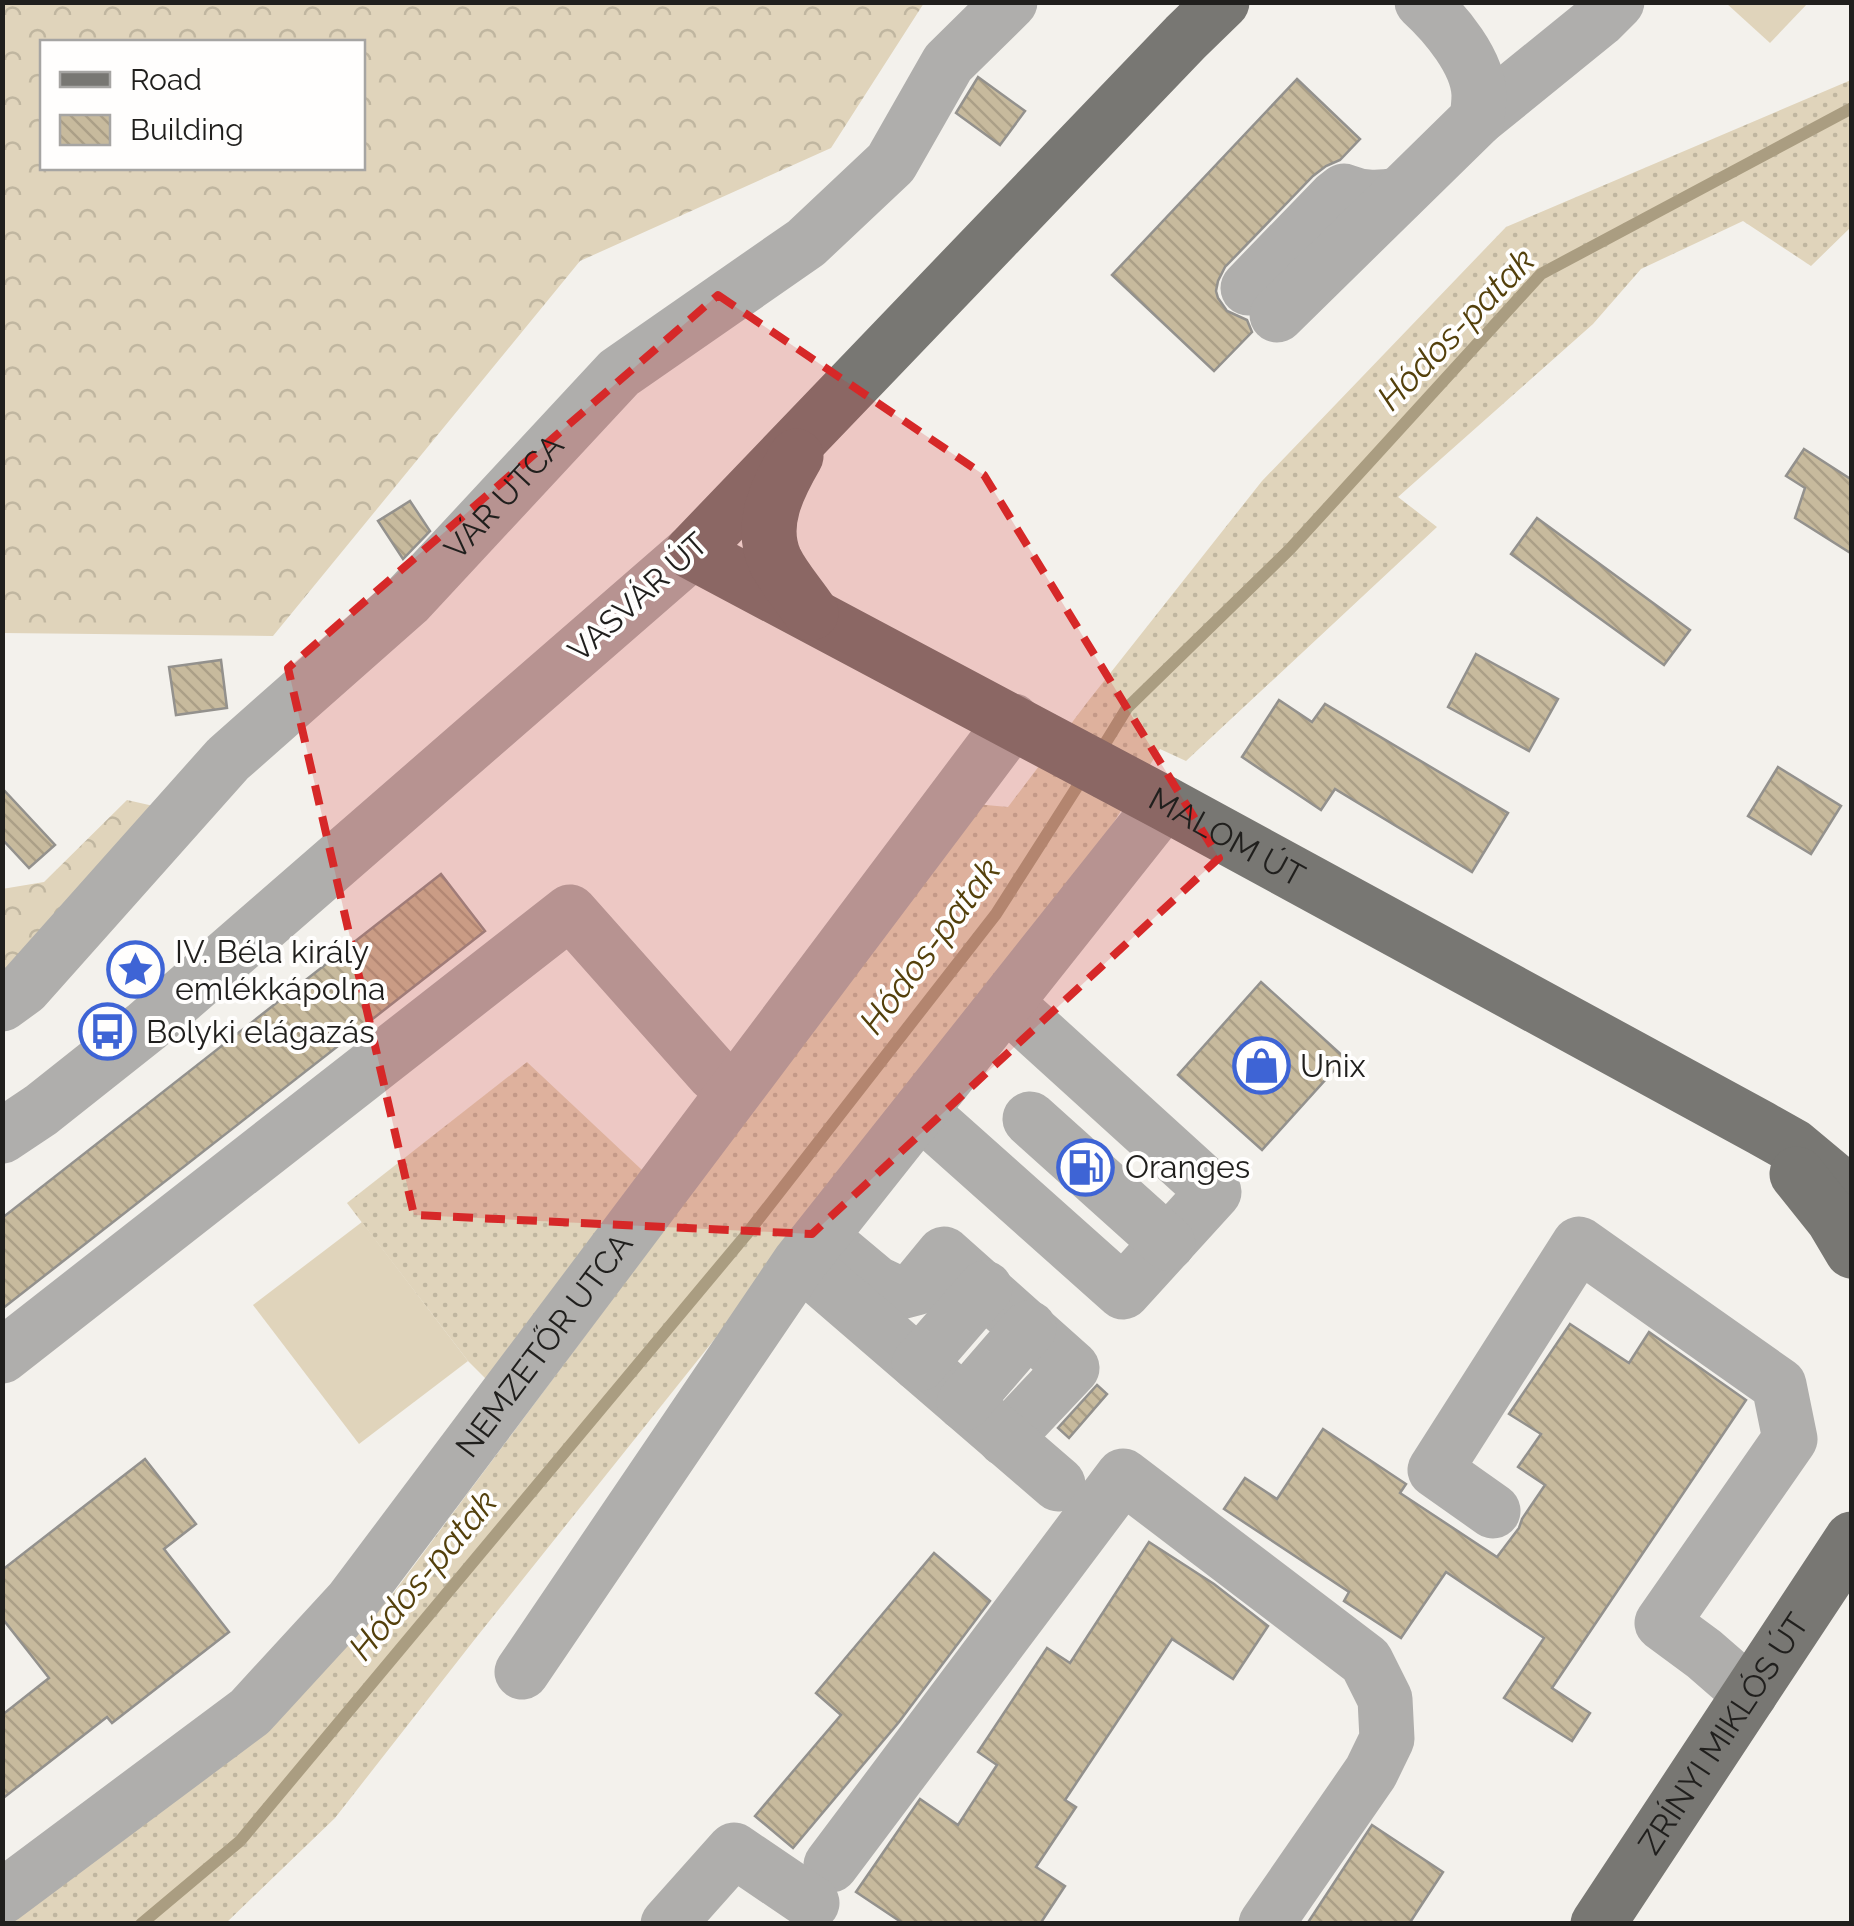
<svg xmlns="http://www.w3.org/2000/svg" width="1854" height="1926" font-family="Raleway,sans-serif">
  <defs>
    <pattern id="grass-dots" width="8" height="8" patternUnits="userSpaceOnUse" patternTransform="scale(2.5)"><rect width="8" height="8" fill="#e0d4bb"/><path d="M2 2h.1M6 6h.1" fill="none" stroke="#c0b6a0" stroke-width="1.8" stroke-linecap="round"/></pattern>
    <pattern id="forest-crowns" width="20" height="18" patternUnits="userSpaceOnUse" patternTransform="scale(2.5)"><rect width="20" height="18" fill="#e0d4bb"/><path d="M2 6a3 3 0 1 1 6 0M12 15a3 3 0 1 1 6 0" fill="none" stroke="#c0b6a0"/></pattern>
    <pattern id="building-back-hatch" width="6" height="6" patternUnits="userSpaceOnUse" patternTransform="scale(2.5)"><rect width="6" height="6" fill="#c7ba9d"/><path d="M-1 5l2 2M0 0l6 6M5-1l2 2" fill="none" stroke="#ab9f87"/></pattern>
  </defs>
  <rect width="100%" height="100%" fill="#f3f1ec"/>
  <g fill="url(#grass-dots)">
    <path d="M1851,80V227L1811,266L1743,221L1641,269L1593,324L1398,497L1437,527L1186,761L1160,749L1097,849L753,1291L475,1639L335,1818L226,1923L5,1924L253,1741L395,1591L677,1212L975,804L1008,807L1089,700L1262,481L1506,227Z"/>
    <path d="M527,1062L642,1170L486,1379L468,1361L347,1203Z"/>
  </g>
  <g fill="url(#forest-crowns)" fill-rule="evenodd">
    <path d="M3,2H924V3L831,148L580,261L273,636L3,633ZM42,42H362V168H42Z"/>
    <path d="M127,800L158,807L3,974L2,889L44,882Z"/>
  </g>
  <g fill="#e0d4bb">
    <path d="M1726,3H1808L1770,43Z"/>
    <path d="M362,1222L468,1361L359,1444L253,1305Z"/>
  </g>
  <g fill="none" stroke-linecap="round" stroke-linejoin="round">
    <g stroke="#aa9d81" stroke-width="12">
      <path d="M1098,755L1127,708L1290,549L1541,274L1852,108"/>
      <path d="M141,1924L240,1841L746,1235L996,914L1084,776"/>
    </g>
  </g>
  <g fill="url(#building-back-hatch)" stroke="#93918d" stroke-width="2.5">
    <path d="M978,77L1025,111L1000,145L956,113Z"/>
    <path d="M1297,79L1360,139L1340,160L1326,166L1313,176L1225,267L1218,281L1216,291L1218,298L1227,311L1247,320L1252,332L1214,371L1112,275Z"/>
    <path d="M1804,449L1852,480V554L1795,518L1805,488L1786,476Z"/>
    <path d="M410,501L430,531L403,559L378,521Z"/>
    <path d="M1537,518L1690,630L1664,665L1511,554Z"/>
    <path d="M1476,654L1558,699L1529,751L1448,707Z"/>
    <path d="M221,660L227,708L176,715L169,667Z"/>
    <path d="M1279,700L1312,722L1325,704L1508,813L1472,872L1335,789L1321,810L1242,757Z"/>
    <path d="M1778,767L1841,806L1811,854L1748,816Z"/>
    <path d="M2,788L55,845L29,868L2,839Z"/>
    <path d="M441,874L485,931L2,1309V1218Z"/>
    <path d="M1261,982L1345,1058L1262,1150L1178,1075Z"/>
    <path d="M1570,1324L1629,1363L1649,1332L1746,1400L1552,1688L1590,1713L1572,1741L1504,1698L1544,1638L1446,1572L1401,1638L1344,1601L1349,1592L1224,1509L1245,1478L1277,1499L1323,1429L1406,1484L1400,1493L1497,1557L1519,1528L1522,1519L1545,1485L1518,1467L1541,1434L1509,1414Z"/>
    <path d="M1097,1385L1107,1394L1069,1438L1058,1428Z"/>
    <path d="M145,1459L196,1524L164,1549L229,1632L112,1723L107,1717L2,1799V1715L49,1678L2,1618V1570Z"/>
    <path d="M1149,1542L1214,1584L1268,1626L1233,1679L1172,1639L1065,1800L1076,1807L1036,1867L1065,1886L1040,1924H904L856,1892L920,1799L958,1825L997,1765L978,1752L1047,1648L1070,1663Z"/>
    <path d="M934,1553L990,1601L899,1722L793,1848L755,1816L841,1715L816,1693Z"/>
    <path d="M1372,1825L1443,1872L1409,1924H1307Z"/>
  </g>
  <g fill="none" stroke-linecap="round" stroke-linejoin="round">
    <g stroke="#afaeac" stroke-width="55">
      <path d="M1477,119L1599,20L1617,2"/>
      <path d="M1248,288L1335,198L1344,191C1363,199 1379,198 1399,195"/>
      <path d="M1277,315L1477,119C1478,111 1479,103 1479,95C1478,62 1446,24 1422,2"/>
      <path id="s1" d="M2,1004L24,988L228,759L407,601L619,373L806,243L891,163L948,63L1010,2"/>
      <path d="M920,1111L1123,1292L1214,1192L1006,1003"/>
      <path d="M1030,1119L1168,1243"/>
      <path d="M2,1136L41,1110L147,1026L692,552"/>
      <path d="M821,1237L876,1283L897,1293L916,1288L944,1254L1072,1368L1005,1439"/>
      <path d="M818,1277L1058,1484"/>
      <path d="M2,1356L570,912L714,1074"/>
      <path d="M919,1364L985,1288"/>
      <path d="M964,1403L1029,1328"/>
      <path d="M1493,1511L1435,1470L1579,1244L1779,1385L1790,1439L1662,1623L1704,1654L1750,1694"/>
      <path d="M522,1672L800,1262L1164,803"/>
      <path d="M831,1865L1123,1476L1366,1661L1385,1699L1387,1739L1371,1772L1266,1924"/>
      <path id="s2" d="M2,1897L250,1712L352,1601L1013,721"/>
      <path d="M668,1924L734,1850L812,1903"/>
    </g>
    <g stroke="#787773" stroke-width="55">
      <path id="s3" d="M1222,2L1186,37L692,552L1164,803L1761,1128L1793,1146L1852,1195"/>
      <path d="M796,456C778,487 759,524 775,560C784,579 800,596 811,613"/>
      <path d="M1797,1174L1833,1219L1852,1251"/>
      <path id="s4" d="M1598,1924L1852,1539"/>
    </g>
  </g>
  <path fill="#d62828" fill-opacity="0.2" stroke="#d62828" stroke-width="8" stroke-dasharray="20 12" stroke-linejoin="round" d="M718,295L984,475L1219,858L812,1234L414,1215L288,668Z"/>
  <defs>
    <symbol id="sight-ring" viewBox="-11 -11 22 22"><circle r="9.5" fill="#fffefd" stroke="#3e64d5" stroke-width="1.5"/><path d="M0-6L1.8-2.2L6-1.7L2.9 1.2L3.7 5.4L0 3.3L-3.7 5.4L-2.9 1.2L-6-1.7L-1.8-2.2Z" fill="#3e64d5"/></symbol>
    <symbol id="bus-ring" viewBox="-11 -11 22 22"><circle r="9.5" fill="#fffefd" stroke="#3e64d5" stroke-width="1.5"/><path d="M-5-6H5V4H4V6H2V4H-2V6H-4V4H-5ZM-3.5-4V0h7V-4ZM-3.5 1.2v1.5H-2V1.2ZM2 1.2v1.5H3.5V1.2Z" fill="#3e64d5"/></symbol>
    <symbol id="shop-ring" viewBox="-11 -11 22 22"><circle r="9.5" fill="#fffefd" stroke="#3e64d5" stroke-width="1.5"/><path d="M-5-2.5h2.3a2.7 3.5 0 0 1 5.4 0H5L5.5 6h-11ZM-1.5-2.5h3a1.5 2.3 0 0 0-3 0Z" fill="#3e64d5"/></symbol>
    <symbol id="fuel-ring" viewBox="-11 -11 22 22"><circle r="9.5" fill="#fffefd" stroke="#3e64d5" stroke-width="1.5"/><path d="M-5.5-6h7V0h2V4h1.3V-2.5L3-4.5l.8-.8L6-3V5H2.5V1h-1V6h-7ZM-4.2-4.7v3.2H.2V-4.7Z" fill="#3e64d5"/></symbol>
  </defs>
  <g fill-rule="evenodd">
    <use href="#sight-ring" x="104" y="938" width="63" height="63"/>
    <use href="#bus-ring" x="76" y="1000" width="63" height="63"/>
    <use href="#shop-ring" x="1230" y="1034" width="63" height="63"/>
    <use href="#fuel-ring" x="1054" y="1136" width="63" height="63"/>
  </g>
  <g text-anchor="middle" stroke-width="8" stroke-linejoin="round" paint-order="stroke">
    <g font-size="32" fill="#201f1d" stroke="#fffefd">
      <text dy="11" stroke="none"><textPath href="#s1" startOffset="715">VÁR UTCA</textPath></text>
      <text transform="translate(638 597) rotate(-42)" y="11">VASVÁR ÚT</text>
      <text dy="11" stroke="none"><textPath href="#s3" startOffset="1370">MALOM ÚT</textPath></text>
      <text dy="11" stroke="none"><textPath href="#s2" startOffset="780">NEMZETŐR UTCA</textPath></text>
      <text dy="11" stroke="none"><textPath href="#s4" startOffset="228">ZRÍNYI MIKLÓS ÚT</textPath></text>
    </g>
    <g font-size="32" fill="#201f1d" stroke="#fffefd" text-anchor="start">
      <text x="175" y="963">IV. Béla király<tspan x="175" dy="37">emlékkápolna</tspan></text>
      <text x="146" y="1043">Bolyki elágazás</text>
      <text x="1300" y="1077">Unix</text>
      <text x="1125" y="1178">Oranges</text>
    </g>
    <g font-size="35" font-style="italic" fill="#54400b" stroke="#fffefd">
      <text transform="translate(1456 329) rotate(-46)" y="12">Hódos-patak</text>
      <text transform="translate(930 946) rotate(-53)" y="12">Hódos-patak</text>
      <text transform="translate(423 1575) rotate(-50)" y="12">Hódos-patak</text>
    </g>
  </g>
  <rect width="1854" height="1926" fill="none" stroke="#201f1d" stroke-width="10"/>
  <rect x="40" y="40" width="325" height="130" fill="#fffefd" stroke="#a6a5a3" stroke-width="2.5"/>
  <rect x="60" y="72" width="50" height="15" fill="#787773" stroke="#a6a5a3" stroke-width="2.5"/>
  <text x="130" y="90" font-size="30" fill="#201f1d">Road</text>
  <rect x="60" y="115" width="50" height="30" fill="url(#building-back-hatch)" stroke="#a6a5a3" stroke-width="2.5"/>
  <text x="130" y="140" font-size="30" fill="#201f1d">Building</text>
</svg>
